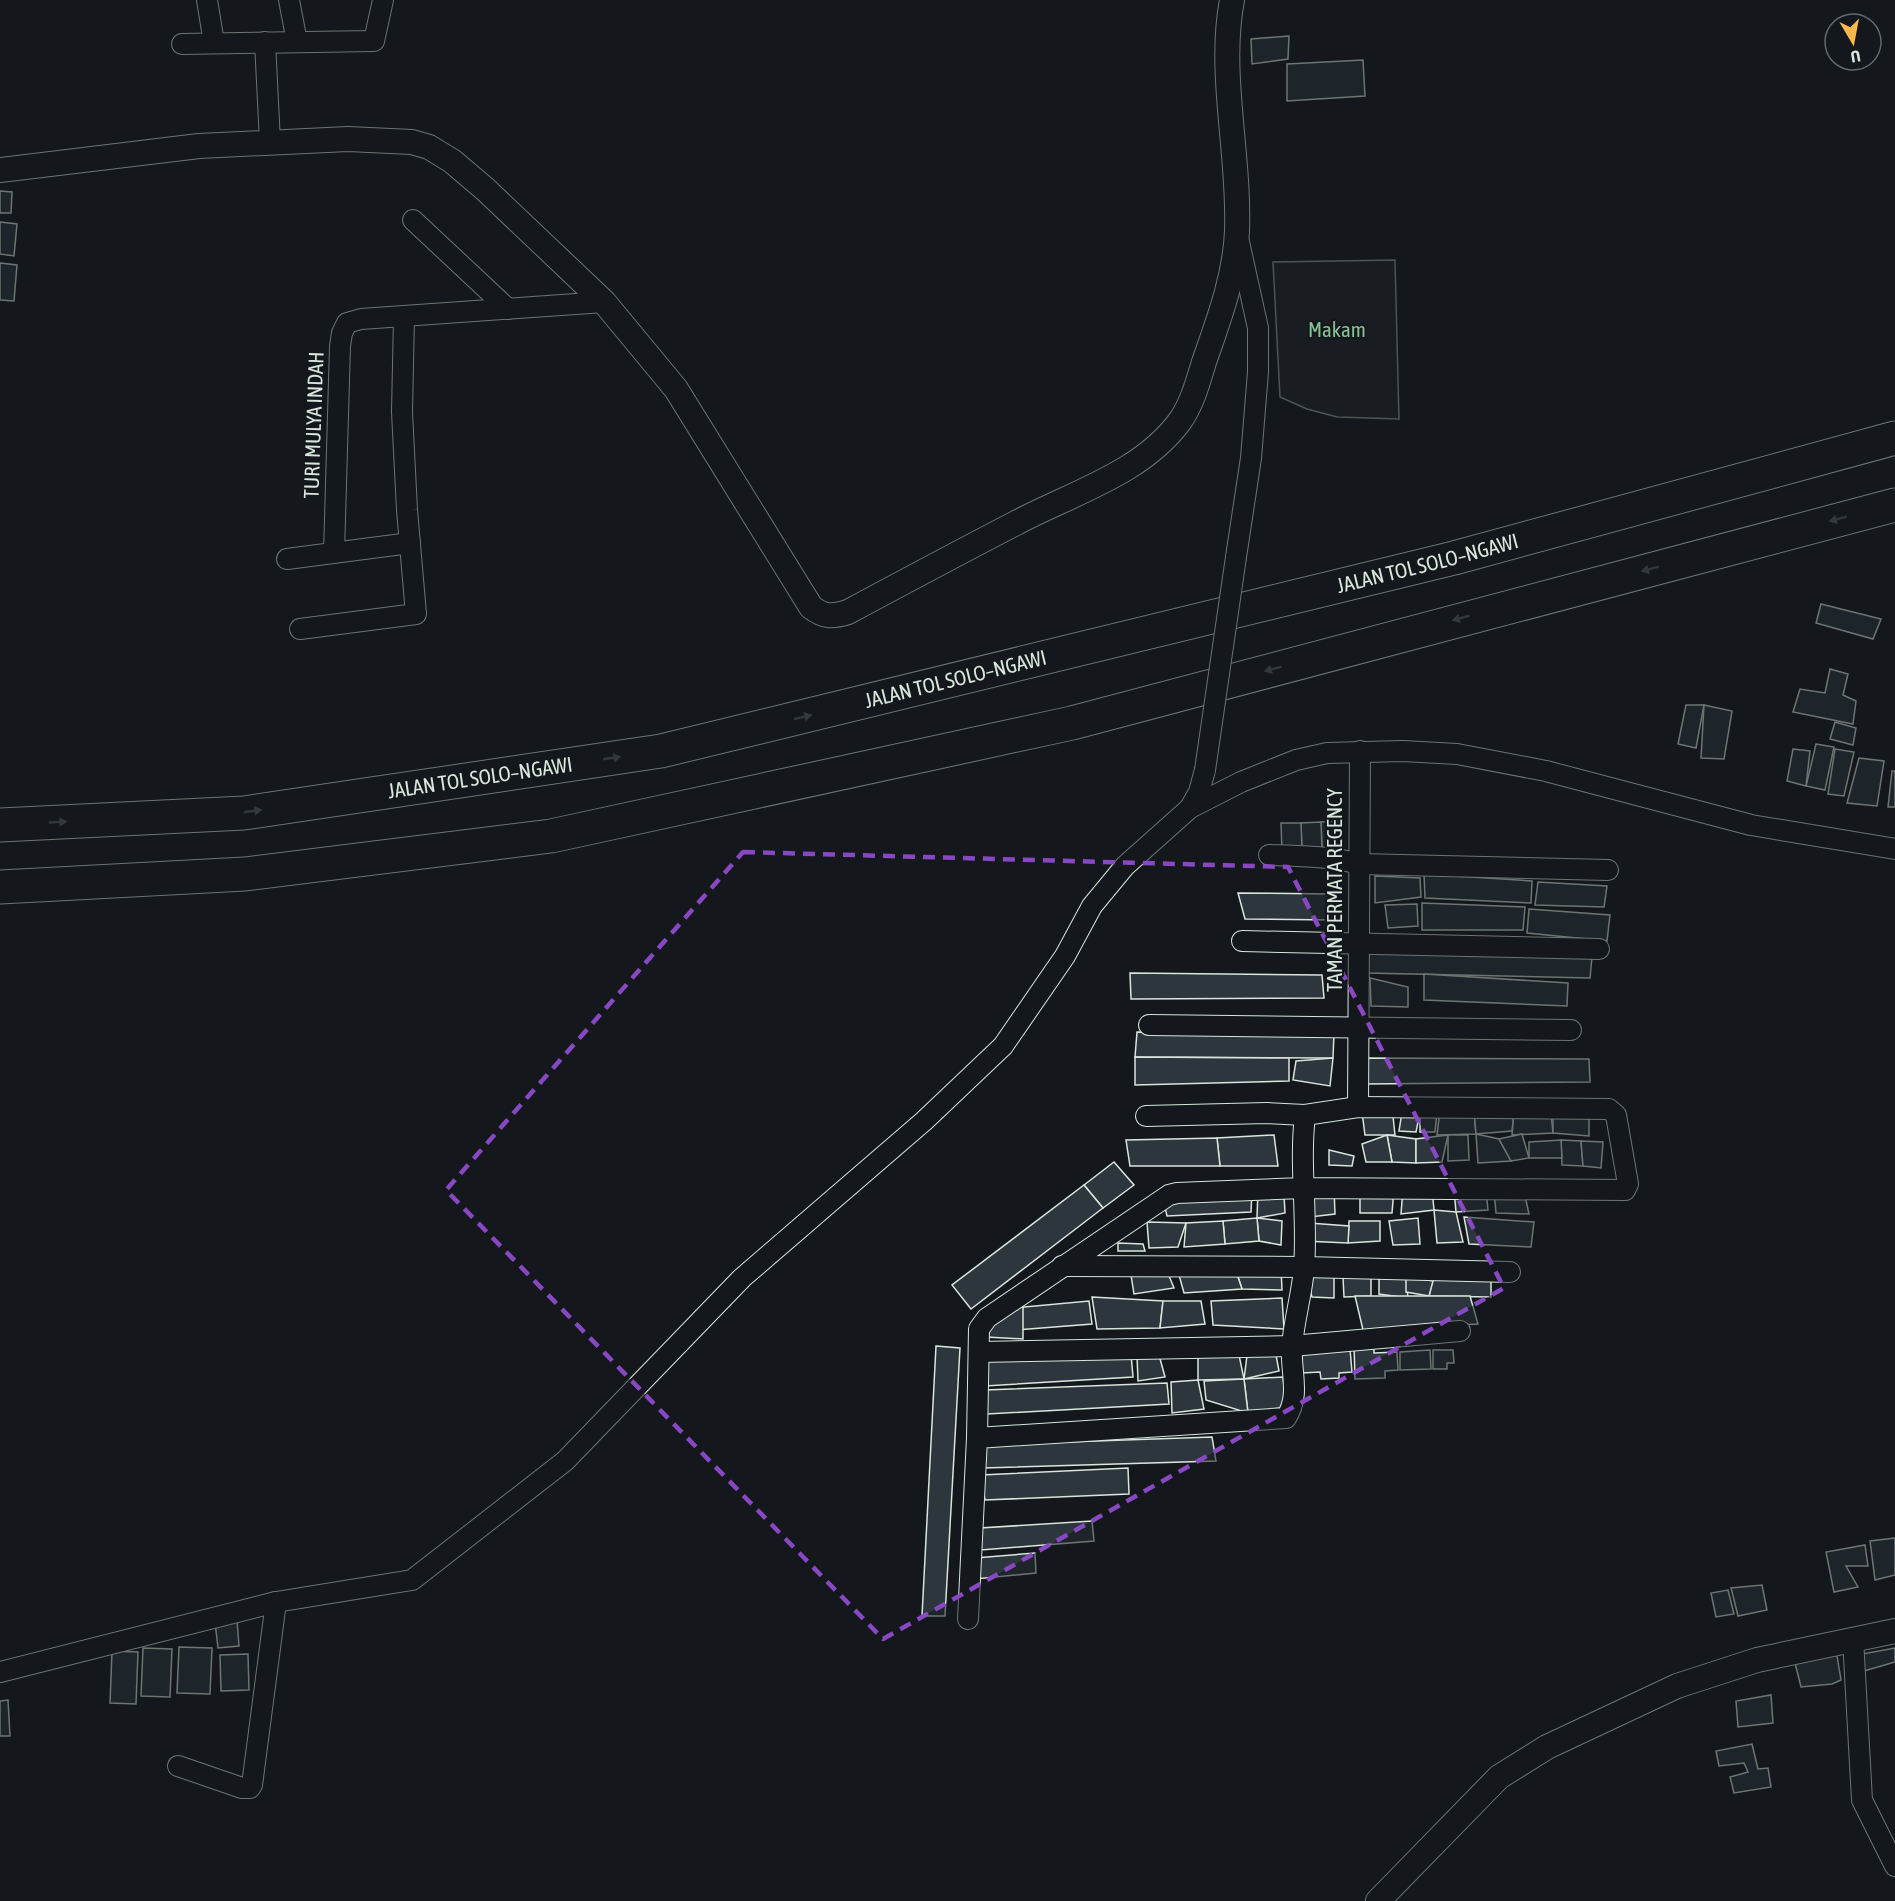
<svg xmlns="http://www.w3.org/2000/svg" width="1895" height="1901" font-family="'Asap Condensed',sans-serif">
  <rect width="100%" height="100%" fill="#14181c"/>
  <path fill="#202428" stroke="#939e99" stroke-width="1.5" d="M1395,260L1399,419L1337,417L1307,409L1280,397L1273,262Z"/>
  <g fill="#2c363c" stroke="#d8e6dc" stroke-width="1.5">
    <path d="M1289,36L1288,59L1252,64L1251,39Z"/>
    <path d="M1363,60L1365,96L1287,101V64Z"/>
    <path d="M0,191L12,192L11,213H0Z"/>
    <path d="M0,222L17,224L14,256L0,254Z"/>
    <path d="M0,263L17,265L14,301L0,300Z"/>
    <path d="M1821,604L1881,619L1873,639L1816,623Z"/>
    <path d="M1830,669L1848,674L1843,695L1856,701L1853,724L1793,712L1800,689L1825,693Z"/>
    <path d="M1686,705H1704L1696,748L1678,744Z"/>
    <path d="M1704,705L1732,711L1724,759L1701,758Z"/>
    <path d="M1835,722L1856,728L1853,745L1830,739Z"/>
    <path d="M1816,744L1834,747L1825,790L1806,786Z"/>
    <path d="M1793,749L1810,751L1806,786L1787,781Z"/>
    <path d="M1835,749L1854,752L1844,796L1828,794Z"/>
    <path d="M1859,758L1884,761L1877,806L1847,803Z"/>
    <path d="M1892,771H1895V807H1888Z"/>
    <path d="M1341,821L1342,850H1322L1321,822Z"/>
    <path d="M1321,822L1322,850L1302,851L1301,823Z"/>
    <path d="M1281,823H1301L1302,851L1282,852Z"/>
    <path d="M1424,874L1532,881L1531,903L1425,898Z"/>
    <path d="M1375,876L1420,878L1421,897L1375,903Z"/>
    <path d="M1538,882L1607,886L1604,907L1535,905Z"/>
    <path d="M1238,893L1333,894L1334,920L1245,919Z"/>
    <path d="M1422,903L1525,907L1523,930H1422Z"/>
    <path d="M1417,904L1418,926L1388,928L1385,905Z"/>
    <path d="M1529,909L1610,915L1607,941L1527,933Z"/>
    <path d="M1364,948L1592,957L1590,978L1366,973Z"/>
    <path d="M1130,973L1322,975L1324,998L1131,999Z"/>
    <path d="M1424,974L1568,983L1567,1006L1424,1000Z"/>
    <path d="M1370,978L1408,987V1007L1371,1006Z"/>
    <path d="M1137,1032L1334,1033L1333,1058L1135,1057Z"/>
    <path d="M1135,1057L1289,1058V1081L1135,1085Z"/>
    <path d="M1333,1058L1330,1086L1293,1080L1296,1061Z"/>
    <path d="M1362,1058L1589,1059L1590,1082L1365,1084Z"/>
    <path d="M1392,1107L1395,1135H1365L1362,1112Z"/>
    <path d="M1440,1111H1474L1476,1134L1437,1135Z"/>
    <path d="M1474,1111L1514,1112L1512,1131L1476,1134Z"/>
    <path d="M1402,1112H1420L1416,1132L1399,1131Z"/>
    <path d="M1420,1112L1437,1113L1435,1132H1420Z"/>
    <path d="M1514,1112L1551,1114L1553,1133L1512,1135Z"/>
    <path d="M1553,1116H1589V1136L1553,1133Z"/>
    <path d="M1476,1134L1499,1139L1511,1161L1478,1163Z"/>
    <path d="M1522,1134L1529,1158L1511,1161L1499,1139Z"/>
    <path d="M1274,1135L1278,1166H1220L1217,1138Z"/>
    <path d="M1387,1135L1416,1139V1163L1392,1162Z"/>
    <path d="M1387,1135L1392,1162H1366L1362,1144Z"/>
    <path d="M1448,1135H1468L1469,1160L1448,1161Z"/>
    <path d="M1448,1135L1442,1162L1416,1163V1139Z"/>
    <path d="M1217,1138L1220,1166H1130L1126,1140Z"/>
    <path d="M1561,1140L1581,1141L1583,1166L1562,1165Z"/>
    <path d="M1561,1140L1562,1158H1529V1142Z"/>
    <path d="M1581,1141L1603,1142L1601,1168L1583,1166Z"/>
    <path d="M1329,1150L1354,1156L1352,1166L1329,1165Z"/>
    <path d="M1114,1162L1134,1185L1103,1208L1084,1185Z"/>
    <path d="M1084,1185L1103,1208L971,1309L952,1285Z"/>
    <path d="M1303,1188L1334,1189L1335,1214L1310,1217Z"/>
    <path d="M1360,1189H1394L1392,1213H1360Z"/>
    <path d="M1403,1189H1432L1434,1210L1401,1214Z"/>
    <path d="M1252,1190L1251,1212L1167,1216L1163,1199Z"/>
    <path d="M1258,1190L1284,1195L1285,1213L1257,1218Z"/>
    <path d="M1454,1190H1486L1488,1210L1456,1212Z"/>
    <path d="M1494,1190L1525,1196L1529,1214L1496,1213Z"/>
    <path d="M1434,1210L1456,1212L1463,1242L1437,1243Z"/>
    <path d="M1464,1217L1534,1222L1531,1247L1469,1244Z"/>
    <path d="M1257,1218L1282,1221L1281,1245L1259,1241Z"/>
    <path d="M1257,1218L1259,1241L1225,1244L1223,1221Z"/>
    <path d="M1418,1218L1420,1244L1393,1245L1389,1221Z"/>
    <path d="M1223,1221L1225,1244L1184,1247L1186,1223Z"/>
    <path d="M1349,1221H1380V1241L1348,1243Z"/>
    <path d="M1147,1222L1186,1223L1178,1247L1149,1248Z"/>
    <path d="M1309,1223L1349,1226L1348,1243L1304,1241Z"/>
    <path d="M1118,1243L1143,1244L1145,1251H1118Z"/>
    <path d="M1304,1267L1334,1268V1298L1312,1297Z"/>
    <path d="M1235,1268H1281L1282,1290L1242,1289Z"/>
    <path d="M1235,1268L1242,1289L1184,1293L1179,1275Z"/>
    <path d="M1435,1270L1491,1271V1297L1429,1296Z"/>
    <path d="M1131,1275L1169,1276L1174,1288L1134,1294Z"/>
    <path d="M1379,1276H1406L1408,1298L1379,1294Z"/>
    <path d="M1406,1276L1433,1281L1429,1296L1406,1292Z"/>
    <path d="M1343,1277L1371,1278V1296L1344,1297Z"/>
    <path d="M1355,1296H1470L1478,1324L1363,1330Z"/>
    <path d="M1092,1297L1163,1301L1160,1328L1097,1329Z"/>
    <path d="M1282,1298L1284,1329L1213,1325L1211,1301Z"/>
    <path d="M1089,1301L1092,1324L1003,1331L1001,1309Z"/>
    <path d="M1163,1301H1201L1205,1324L1160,1328Z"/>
    <path d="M1023,1307V1339L986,1337V1321L1008,1308Z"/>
    <path d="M1374,1344V1353L1397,1352L1398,1370L1385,1371V1378L1355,1379L1354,1345Z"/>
    <path d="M936,1346L960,1348L945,1616H922Z"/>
    <path d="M1248,1348L1276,1355L1279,1371L1244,1379Z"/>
    <path d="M1350,1349L1352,1372L1339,1373V1378L1321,1379L1320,1372L1302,1373L1301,1353Z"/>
    <path d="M1430,1350L1431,1369L1400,1370V1352Z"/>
    <path d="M1433,1350H1453L1454,1363H1447V1369H1433Z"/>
    <path d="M1131,1354L1133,1377L985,1386L983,1361Z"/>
    <path d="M1159,1355L1165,1377L1138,1381L1137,1356Z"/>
    <path d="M1198,1355H1239L1244,1379L1198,1380Z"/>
    <path d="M1283,1377L1286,1407L1248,1413L1244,1379Z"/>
    <path d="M1244,1379L1248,1413L1206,1400L1204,1381Z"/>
    <path d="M1198,1380L1204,1409L1172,1413L1171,1382Z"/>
    <path d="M1167,1383L1169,1404L987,1414L985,1390Z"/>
    <path d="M1212,1437L1216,1461L983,1468L981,1445Z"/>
    <path d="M1128,1468L1129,1494L985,1500L981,1475Z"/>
    <path d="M1092,1521L1094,1541L981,1550L980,1528Z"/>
    <path d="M1895,1538V1575L1875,1580L1870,1541Z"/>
    <path d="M1865,1545L1868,1566H1846L1858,1587L1834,1592L1826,1552Z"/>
    <path d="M1035,1553L1036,1573L975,1579V1558Z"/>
    <path d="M1762,1585L1767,1610L1738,1616L1731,1588Z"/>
    <path d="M1728,1590L1734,1614L1716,1617L1711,1593Z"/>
    <path d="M237,1620L239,1646L218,1648L215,1622Z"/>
    <path d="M179,1647L212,1648L210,1694L177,1693Z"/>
    <path d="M143,1648L172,1649L170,1697L141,1696Z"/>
    <path d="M1895,1648V1662L1864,1671L1862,1654Z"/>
    <path d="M1836,1650L1841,1680L1832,1684L1801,1687L1794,1659Z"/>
    <path d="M112,1651L138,1652L136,1704L110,1703Z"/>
    <path d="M248,1654L249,1690L221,1691L220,1655Z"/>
    <path d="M1771,1695L1773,1723L1738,1727L1736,1701Z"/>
    <path d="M8,1700L10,1736H0V1701Z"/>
    <path d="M1752,1744L1758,1769L1768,1768L1771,1787L1734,1793L1730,1777L1748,1772L1744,1763L1719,1766L1716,1751Z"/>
  </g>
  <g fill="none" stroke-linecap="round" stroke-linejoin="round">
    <defs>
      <g id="minor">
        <path d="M207,0L214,43"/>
        <path d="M289,0L297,42"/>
        <path d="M265,42L270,142"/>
        <path d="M182,44L374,41L383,0"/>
        <path d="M413,220L508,309"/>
        <path d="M334,553L340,346L342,333L347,323L361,319L604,302"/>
        <path d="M1236,557L1251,458L1258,372V328L1239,242"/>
        <path d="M287,559L410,543"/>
        <path d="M300,629L416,614L407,510L402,412L404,317"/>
        <path d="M1205,770L1199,792L1190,808L1241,782L1296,760L1327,753L1403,751L1457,754L1546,771L1751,825L1895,849"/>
        <path d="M1269,855C1299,856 1330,856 1359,864L1608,870"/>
        <path d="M1242,941L1599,949"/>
        <path d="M1149,1025L1571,1030"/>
        <path d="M1358,1107L1360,751"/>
        <path d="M1146,1116L1267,1113L1305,1115"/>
        <path d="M1062,1266L1304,1267L1510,1272"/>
        <path d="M979,1352L1292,1346L1460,1331"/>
        <path d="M968,1619L977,1438L979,1329L987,1318L1169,1195L1177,1193L1303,1188L1625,1190L1628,1184L1616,1115L1609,1109L1358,1107L1305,1115C1299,1166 1308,1217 1304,1268C1302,1294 1294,1320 1292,1346C1290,1371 1301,1395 1286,1418L977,1438"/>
        <path d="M1853,1639L1862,1800L1895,1866"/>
        <path d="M0,1672L276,1602L412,1580L565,1461L742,1278L924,1121L1003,1046L1065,956L1092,906L1125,866L1190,808"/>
        <path d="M178,1766L242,1788H250L252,1785L276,1602"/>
      </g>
      <g id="tertiary">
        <path d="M0,170L199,146L348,139L412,142L429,147L452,161L485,189L604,302L676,389L811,607C824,617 832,617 848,612C904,582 960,552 1016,523C1072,493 1141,474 1180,421C1192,404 1198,382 1204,362C1219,319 1235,277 1237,231C1240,155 1218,74 1232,0"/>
        <path d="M1378,1901L1499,1777L1547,1747L1677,1686L1757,1660L1895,1631"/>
      </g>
      <g id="motorway">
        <path id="s1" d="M0,825L244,813L661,751L1454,558L1895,438"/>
        <path d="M0,887L245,874L551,836L1072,723L1895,505"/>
      </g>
    </defs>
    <use href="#minor" stroke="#d8e6dc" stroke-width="22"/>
    <use href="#tertiary" stroke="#d8e6dc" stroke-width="26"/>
    <use href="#motorway" stroke="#d8e6dc" stroke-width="35"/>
    <use href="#minor" stroke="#14181c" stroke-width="20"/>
    <use href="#tertiary" stroke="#14181c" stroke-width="24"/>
    <use href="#motorway" stroke="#14181c" stroke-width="33"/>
    <defs>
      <path id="minor-bridge" d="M1205,770L1236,557"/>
    </defs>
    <use href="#minor-bridge" stroke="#d8e6dc" stroke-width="22" stroke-linecap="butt"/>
    <use href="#minor-bridge" stroke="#14181c" stroke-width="20"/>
  </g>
  <defs><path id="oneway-solid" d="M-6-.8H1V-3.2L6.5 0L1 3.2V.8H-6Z" transform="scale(1.5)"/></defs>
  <g fill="#59605f">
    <use href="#oneway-solid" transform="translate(1838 519) rotate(165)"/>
    <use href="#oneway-solid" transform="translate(1650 569) rotate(165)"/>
    <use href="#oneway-solid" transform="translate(1461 618) rotate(165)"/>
    <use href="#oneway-solid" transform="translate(1273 669) rotate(165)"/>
    <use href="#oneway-solid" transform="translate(803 717) rotate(-14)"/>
    <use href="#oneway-solid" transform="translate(612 758) rotate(-8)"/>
    <use href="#oneway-solid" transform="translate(253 811) rotate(-8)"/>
    <use href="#oneway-solid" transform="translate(58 822) rotate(-3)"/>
  </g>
  <path d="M0 0H1895V1901H0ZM743,852L1288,867L1504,1288L883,1639L446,1190Z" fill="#14181c" fill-opacity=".55" fill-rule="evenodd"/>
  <path fill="none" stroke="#8948c3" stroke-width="4.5" stroke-dasharray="12 8" stroke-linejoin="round" d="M743,852L1288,867L1504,1288L883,1639L446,1190Z"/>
  <g text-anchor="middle" stroke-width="4.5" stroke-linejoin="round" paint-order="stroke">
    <g font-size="21" fill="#8ac095" stroke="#14181c">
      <text x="1337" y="337">Makam</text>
    </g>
    <g font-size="21" fill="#d8e6dc" stroke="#14181c">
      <text transform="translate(314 425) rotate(-88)" y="7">TURI MULYA INDAH</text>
      <text dy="7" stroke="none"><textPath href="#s1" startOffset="1455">JALAN TOL SOLO–NGAWI</textPath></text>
      <text dy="7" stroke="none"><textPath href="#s1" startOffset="969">JALAN TOL SOLO–NGAWI</textPath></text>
      <text dy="7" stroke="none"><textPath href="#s1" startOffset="483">JALAN TOL SOLO–NGAWI</textPath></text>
      <text transform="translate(1335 890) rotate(-90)" y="7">TAMAN PERMATA REGENCY</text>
    </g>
  </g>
  <g transform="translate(1853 42) rotate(170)"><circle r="28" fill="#14181c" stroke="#626a69" stroke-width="1.5"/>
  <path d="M0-4.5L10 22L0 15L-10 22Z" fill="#ffb74d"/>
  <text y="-9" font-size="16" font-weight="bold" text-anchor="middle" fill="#d8e6dc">U</text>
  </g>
</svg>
